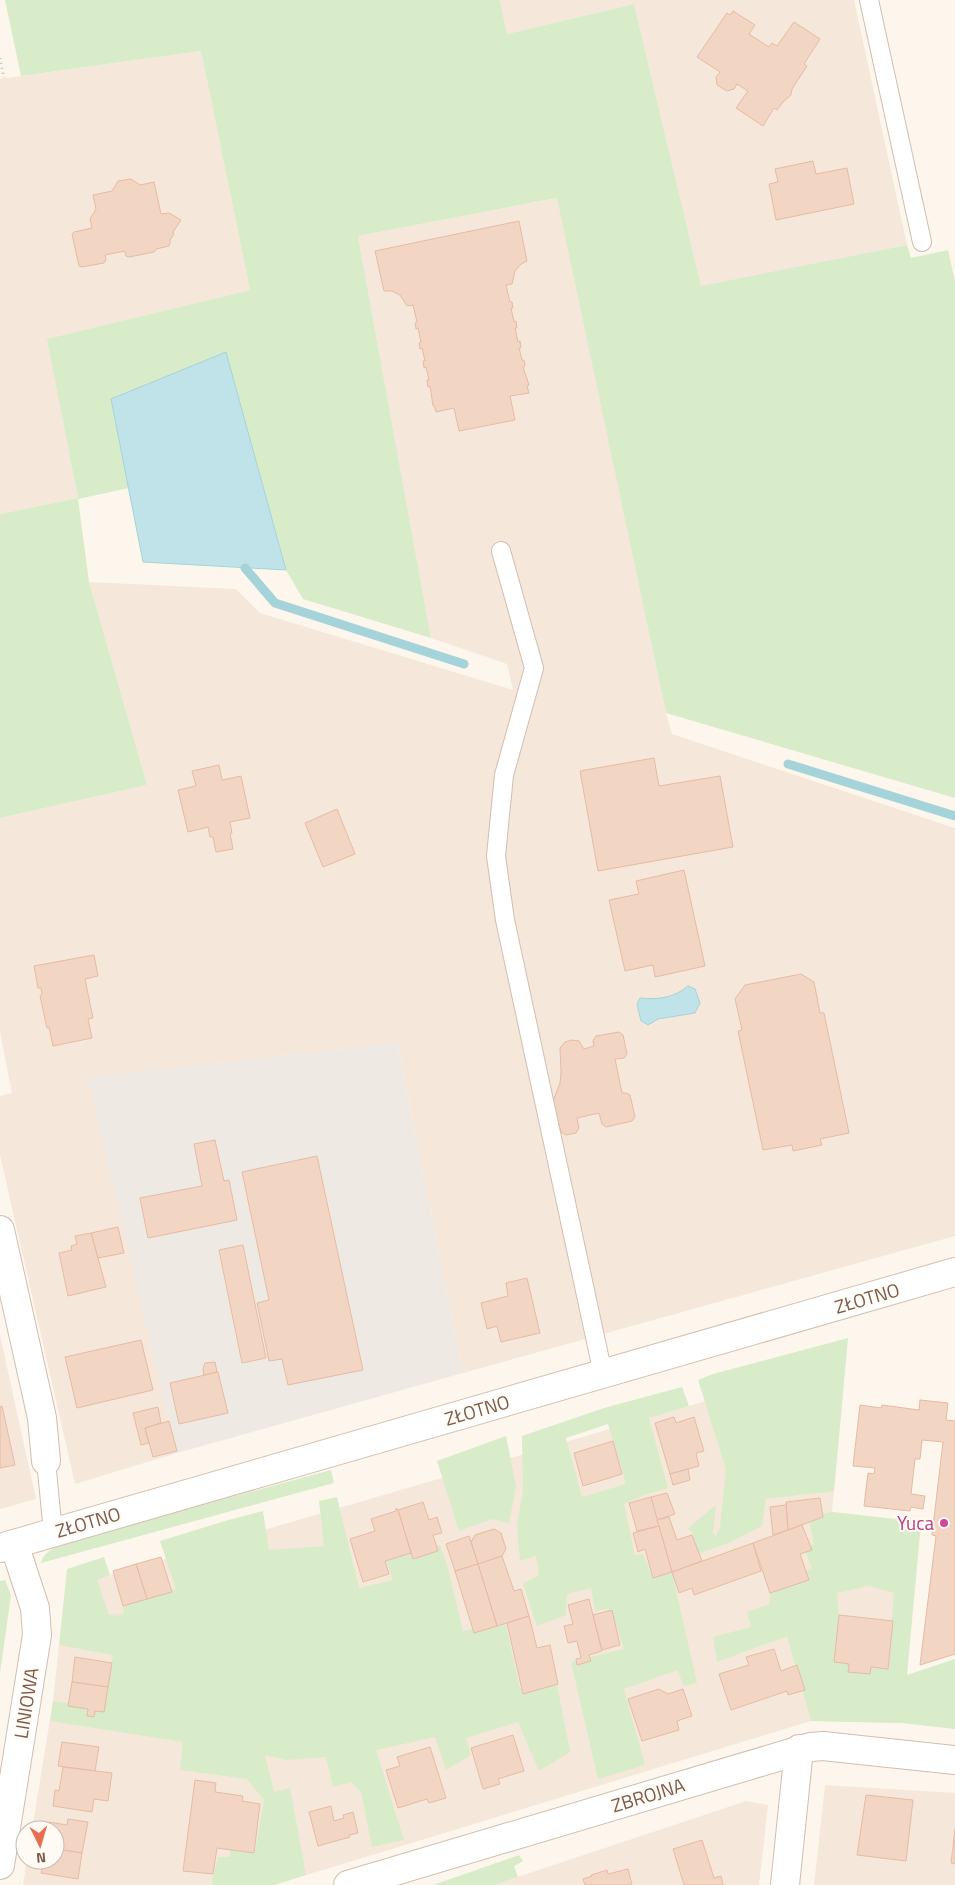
<svg xmlns="http://www.w3.org/2000/svg" width="955" height="1885" font-family="'Titillium Web',sans-serif">
  <rect width="100%" height="100%" fill="#fdf6ec"/>
  <g fill="#f5e8da">
    <path d="M500,0H854L907,245L701,287L634,4L507,34Z"/>
    <path d="M201,51L250,290L48,339L78,498L0,514V79Z"/>
    <path d="M558,198L666,713L672,734L955,828V1236L463,1373L397,1042L206,1065L88,1077L177,1453L75,1484L0,1155V1096L12,1093L0,1032V818L147,785L89,582L236,589L260,613L513,690L507,664L431,638L358,236Z"/>
    <path d="M0,1335L36,1499L0,1509Z"/>
    <path d="M846,1360L832,1512L921,1522L902,1723L811,1721L274,1885H23L27,1860H55V1830H32L53,1701L59,1645L72,1586Z"/>
    <path d="M825,1785L955,1793V1885H814Z"/>
    <path d="M746,1801L768,1805L759,1885H494Z"/>
  </g>
  <path fill="#efe9e4" d="M397,1042L463,1373L177,1453L87,1077L206,1065Z"/>
  <g fill="#d8ecc9" fill-rule="evenodd">
    <path d="M5,0H500L507,34L634,4L701,286L907,245L911,258L948,250L955,281V798L666,713L557,198L358,236L431,638L303,599L286,570L226,352L112,399L129,488L78,499L89,582L147,785L0,818V514L78,498L47,339L250,290L201,51L21,76Z"/>
    <path d="M848,1338L834,1491L766,1499L762,1526L728,1543L695,1555L692,1532L687,1529L716,1505L713,1533L716,1536L720,1527L726,1469L698,1380L713,1374Z"/>
    <path d="M682,1387L689,1406L649,1418L668,1488L644,1495L624,1504L635,1555L643,1554L653,1578L672,1572L697,1683L683,1686L678,1670L624,1689L645,1765L598,1779L571,1662L624,1649L611,1609L595,1611L591,1588L567,1594L566,1615L537,1626L523,1584L539,1575L536,1556L520,1561L517,1526L523,1489L522,1436L604,1408ZM608,1424L626,1484L582,1497L566,1438Z"/>
    <path d="M506,1436L516,1486L509,1523L492,1519L459,1531L437,1461Z"/>
    <path d="M331,1470L334,1483L41,1563C45,1548 61,1546 74,1540Z"/>
    <path d="M337,1497L359,1588L393,1580L384,1555L440,1545L448,1568L463,1631L505,1621L520,1688L556,1679L570,1752L539,1771L518,1722L466,1738L471,1755L446,1770L435,1737L376,1750L404,1840L372,1847L361,1792L351,1782L333,1787L326,1757L287,1760L265,1755L274,1792L290,1788L306,1875L274,1885H213L212,1879L218,1857H230V1849L255,1851L264,1800L247,1779L180,1770L183,1742L50,1721L53,1701L100,1708L113,1655L59,1645L67,1569L104,1557L110,1575L97,1580L109,1615L123,1614L124,1605L176,1589L160,1541L225,1521L263,1511L269,1550L324,1546L319,1501Z"/>
    <path d="M832,1512L921,1522L907,1675L955,1659V1729L902,1723L811,1721L787,1636L717,1662L713,1637L751,1627L747,1612L770,1604L769,1587L812,1568L804,1548L814,1544L808,1516ZM869,1586L894,1593L888,1669L871,1667L870,1674L848,1671L849,1664L839,1615L837,1593Z"/>
    <path d="M5,1580L11,1595L0,1673V1581Z"/>
    <path d="M519,1855L523,1861L514,1866L518,1877L494,1885H433Z"/>
  </g>
  <g fill="#bfe3e8" stroke="#a5d3da">
    <path d="M226,352L286,570L143,562L111,399Z"/>
    <path d="M688,986L695,989L700,1003L695,1013L658,1019L648,1025L641,1021L637,1004L640,998C657,1000 674,998 688,986Z"/>
  </g>
  <g fill="none" stroke-linecap="round" stroke-linejoin="round">
    <g stroke="#a5d3da" stroke-width="9">
      <path d="M245,568L275,603L464,664"/>
      <path d="M788,764L955,816"/>
    </g>
  </g>
  <g fill="#f3d5c3" stroke="#e6bba3">
    <path d="M733,11L755,25L749,34L769,47L772,43L777,46L794,22L820,39L804,64L807,66L792,89L791,95L783,102L777,110L774,108L763,126L736,108L748,91L737,84L734,89L727,91L717,85L716,77L720,72L697,57L727,13L730,15Z"/>
    <path d="M813,161L816,174L847,168L854,204L776,220L769,184L778,182L775,169Z"/>
    <path d="M131,179L140,185L154,182L161,214L169,213L181,220L173,232L174,234L170,240V243L169,246L156,249L154,252L129,257L126,256L125,251L105,255L106,260L104,263L82,267L79,266L72,234L74,232L92,228L90,219L96,209L93,195L112,191L118,181Z"/>
    <path d="M519,221L527,261L521,264L515,271L512,284L506,285L510,302H512L513,308H511L514,322L516,321L517,328H515L518,342L520,341L521,348H519L522,360H524L525,366L523,367L529,385L527,386L529,393L510,396L515,420L459,431L454,408L436,412L434,405L433,406L430,386L428,387L427,380H429L426,367L424,368L423,361H425L422,348L420,349L419,343L421,342L418,328L416,329L415,323L417,322L413,305L407,306L400,295L392,291H384L375,251Z"/>
    <path d="M654,758L659,786L720,776L733,847L598,871L580,771Z"/>
    <path d="M219,765L222,780L241,776L250,818L230,822L232,833H230L233,849L216,852L213,837H210L208,827L188,832L178,790L196,786L192,771Z"/>
    <path d="M337,809L355,854L323,867L305,823Z"/>
    <path d="M684,870L705,966L655,977L653,965L625,971L609,900L639,894L636,881Z"/>
    <path d="M94,955L98,976L85,979L93,1018L88,1019L92,1038L53,1046L49,1027L47,1028L40,996L42,995L41,988H38L34,966Z"/>
    <path d="M801,974L814,982L820,1013H824L849,1133L820,1139L822,1145L793,1151L792,1145L763,1150L738,1031L742,1030L735,999L745,985Z"/>
    <path d="M619,1032L623,1035L627,1054L624,1058L615,1059L622,1093H626L630,1095L635,1117L632,1121L606,1127L602,1124L599,1113L577,1118L579,1128L576,1133L566,1135L561,1132L559,1124L556,1121L552,1104L560,1083L561,1072L560,1048L565,1042L572,1040L579,1041L584,1049L594,1046L593,1041L596,1036Z"/>
    <path d="M215,1140L224,1181L229,1180L237,1220L148,1238L140,1198L202,1186L194,1144Z"/>
    <path d="M317,1156L363,1370L288,1385L282,1359L269,1361L257,1303L269,1300L242,1172Z"/>
    <path d="M118,1227L124,1253L98,1258L91,1233Z"/>
    <path d="M91,1233L106,1287L68,1296L59,1253L72,1250L71,1246L77,1244L75,1236Z"/>
    <path d="M243,1245L266,1358L242,1363L219,1250Z"/>
    <path d="M527,1278L540,1333L501,1342L497,1326L487,1329L481,1303L508,1296L506,1283Z"/>
    <path d="M141,1340L153,1390L77,1408L65,1357Z"/>
    <path d="M215,1362L217,1372L204,1375L203,1369L205,1363Z"/>
    <path d="M218,1372L228,1413L179,1424L170,1383Z"/>
    <path d="M920,1400L948,1403L946,1420L955,1421V1654L920,1665L936,1536L932,1535L943,1442L922,1440L920,1459H915L911,1494L925,1496L923,1509L911,1507L910,1511L864,1506L868,1473L874,1474L875,1468L853,1466L860,1405L881,1408L882,1405L919,1410Z"/>
    <path d="M2,1406L15,1465L0,1468V1407Z"/>
    <path d="M158,1407L161,1423L145,1428L149,1443L141,1445L133,1413Z"/>
    <path d="M674,1417L676,1423L694,1417L704,1451L696,1453L699,1466L670,1474L655,1423Z"/>
    <path d="M169,1421L177,1451L153,1457L145,1428Z"/>
    <path d="M613,1441L622,1474L583,1486L574,1453Z"/>
    <path d="M688,1469L690,1480L673,1485L670,1474Z"/>
    <path d="M667,1493L675,1514L657,1520L651,1497Z"/>
    <path d="M651,1497L659,1526L637,1531L629,1503Z"/>
    <path d="M820,1498L823,1517L788,1530L786,1502Z"/>
    <path d="M423,1502L429,1520L437,1517L442,1533L433,1535L438,1551L413,1559L398,1510Z"/>
    <path d="M786,1505L788,1530L773,1535L770,1507Z"/>
    <path d="M396,1508L398,1510L411,1553L385,1561L389,1574L363,1582L350,1539L375,1531L371,1519L396,1511Z"/>
    <path d="M669,1517L677,1540L692,1535L702,1561L672,1572L657,1520Z"/>
    <path d="M802,1525L812,1550L800,1554L809,1580L770,1593L753,1543Z"/>
    <path d="M659,1526L672,1572L653,1578L645,1549L638,1552L633,1533Z"/>
    <path d="M494,1529L501,1533L506,1549L502,1556L478,1564L471,1542L475,1535Z"/>
    <path d="M469,1536L478,1564L455,1571L446,1544Z"/>
    <path d="M753,1543L761,1571L694,1595L692,1588L679,1593L672,1572Z"/>
    <path d="M502,1556L514,1591L521,1589L529,1616L497,1626L478,1564Z"/>
    <path d="M161,1557L172,1592L147,1599L136,1564Z"/>
    <path d="M136,1564L147,1599L123,1606L113,1571Z"/>
    <path d="M478,1564L497,1626L474,1633L455,1571Z"/>
    <path d="M589,1599L602,1651L589,1655L591,1661L577,1665L576,1659L581,1658L577,1641L568,1643L564,1626L573,1624L568,1605Z"/>
    <path d="M612,1610L620,1645L602,1650L593,1615Z"/>
    <path d="M839,1615L893,1621L888,1669L871,1667L870,1674L848,1672L849,1664L834,1662Z"/>
    <path d="M529,1616L537,1648L550,1645L558,1684L523,1694L507,1623Z"/>
    <path d="M774,1649L781,1671L797,1665L805,1690L788,1695L787,1691L731,1710L719,1674L749,1665L746,1657Z"/>
    <path d="M75,1657L112,1663L108,1687L72,1682Z"/>
    <path d="M72,1682L108,1687L104,1712L95,1711L94,1717L87,1716L88,1709L68,1706Z"/>
    <path d="M659,1689L668,1694L683,1689L692,1716L677,1721L679,1730L642,1741L628,1699Z"/>
    <path d="M513,1735L524,1771L498,1779L500,1784L483,1789L471,1748Z"/>
    <path d="M62,1742L99,1747L95,1771L58,1766Z"/>
    <path d="M430,1747L446,1798L429,1803L427,1799L398,1808L386,1770L400,1766L397,1757Z"/>
    <path d="M63,1767L112,1773L108,1801L94,1799L92,1812L53,1806L55,1790L59,1791Z"/>
    <path d="M195,1780L216,1783L215,1792L243,1796L242,1801L260,1804L254,1853L217,1848L213,1874L183,1871Z"/>
    <path d="M866,1795L913,1800L906,1861L857,1855Z"/>
    <path d="M331,1806L334,1821L344,1818L343,1815L353,1812L358,1833L349,1835L350,1837L318,1846L309,1812Z"/>
    <path d="M68,1819L88,1822L82,1853L55,1849V1830H48L49,1822L67,1825Z"/>
    <path d="M955,1829V1864L951,1863Z"/>
    <path d="M702,1840L714,1878L721,1876L723,1885H684L673,1849Z"/>
    <path d="M55,1849L82,1853L78,1879L41,1873L44,1860H55Z"/>
    <path d="M628,1869L632,1885H585L583,1879L592,1876L591,1875L607,1870L608,1874Z"/>
  </g>
  <g fill="none" stroke-linecap="round" stroke-linejoin="round">
    <defs>
      <g id="lane">
        <path d="M869,0L922,242"/>
        <path d="M501,551L534,668L504,775L496,856L505,920L603,1374"/>
        <path d="M46,1461L53,1532"/>
      </g>
      <g id="street">
        <path d="M0,1230L42,1418L46,1461"/>
        <path d="M0,1865L37,1635L35,1608L14,1544"/>
        <path d="M348,1885L811,1747L823,1746L955,1760"/>
        <path d="M785,1885L799,1749"/>
      </g>
      <path id="secondary" d="M0,1548L955,1272"/>
    </defs>
    <use href="#lane" stroke="#d1beb0" stroke-width="20"/>
    <use href="#street" stroke="#d1beb0" stroke-width="30"/>
    <use href="#secondary" stroke="#d6c0b0" stroke-width="30"/>
    <path stroke="#d9b8a5" stroke-width="3" stroke-dasharray="1 4" stroke-linecap="butt" d="M0,58L4,78"/>
    <use href="#lane" stroke="#fff" stroke-width="18"/>
    <use href="#street" stroke="#fff" stroke-width="28"/>
    <use href="#secondary" stroke="#fff" stroke-width="28"/>
  </g>
  <circle fill="#d1479c" stroke="#fffaf3" stroke-width="2" cx="944" cy="1523" r="5"/>
  <g text-anchor="middle" stroke-width="4" stroke-linejoin="round" paint-order="stroke">
    <g font-size="19" fill="#7a5c4d" stroke="#fffaf3">
      <text transform="translate(867 1298) rotate(-16)" y="7">ZŁOTNO</text>
      <text transform="translate(477 1410) rotate(-16)" y="7">ZŁOTNO</text>
      <text transform="translate(88 1522) rotate(-16)" y="7">ZŁOTNO</text>
      <text transform="translate(26 1703) rotate(-81)" y="7">LINIOWA</text>
      <text transform="translate(648 1795) rotate(-17)" y="7">ZBROJNA</text>
    </g>
    <g font-size="19" fill="#b23c85" stroke="#fffaf3" text-anchor="end">
      <text x="934" y="1530">Yuca</text>
    </g>
  </g>
  <g transform="translate(40 1845) rotate(175)"><circle r="24" fill="#fffaf3" stroke="#cabbb1"/>
  <path d="M0-4L9 19L0 12L-9 19Z" fill="#e76f51"/>
  <text y="-8" font-size="14" font-weight="bold" text-anchor="middle" fill="#7a5c4d">N</text>
  </g>
</svg>
